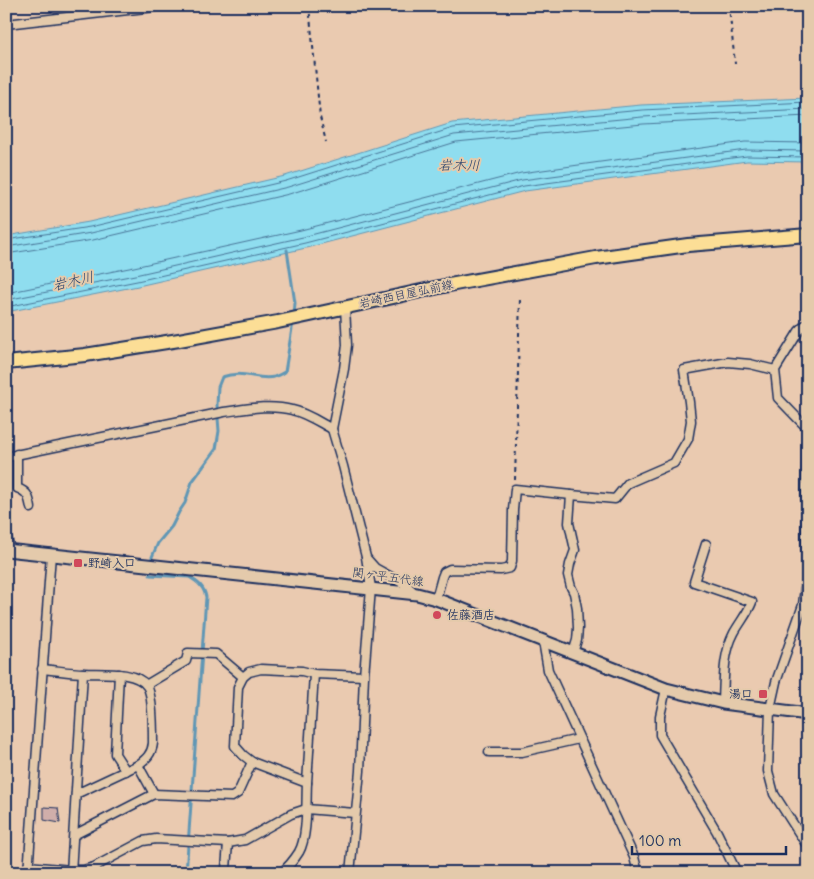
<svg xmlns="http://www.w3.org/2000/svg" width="814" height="879" font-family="Delius,'Klee One',sans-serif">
  <rect width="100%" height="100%" fill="#eacab0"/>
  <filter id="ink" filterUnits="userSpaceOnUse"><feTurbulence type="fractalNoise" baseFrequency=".02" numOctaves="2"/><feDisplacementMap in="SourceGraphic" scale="10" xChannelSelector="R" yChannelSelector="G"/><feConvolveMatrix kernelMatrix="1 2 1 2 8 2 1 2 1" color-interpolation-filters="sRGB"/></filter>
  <g filter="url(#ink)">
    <path fill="#8fddef" stroke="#6197b5" d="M808,98V162L747,161L525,191L306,248L138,286L6,312V236L89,222L285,176L452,123L641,105Z"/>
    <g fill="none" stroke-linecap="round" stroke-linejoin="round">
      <g stroke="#497598" stroke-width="1">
        <path d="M6,240L90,227L286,181L453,128L642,110L808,102"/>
        <path d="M6,247L91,233L288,187L454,135L642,117L808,109"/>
        <path d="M6,254L93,240L289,194L456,142L643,124L808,116"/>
        <path d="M6,293L134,267L301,230L521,173L745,142L808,143"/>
        <path d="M6,300L135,275L303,237L522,180L746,150L808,151"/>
        <path d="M6,307L137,281L305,243L524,186L747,156L808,157"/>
      </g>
      <g stroke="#6197b5" stroke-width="3">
        <path d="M287,250L295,303L294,316"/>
        <path d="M151,563L152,557L158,543L172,526L179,512L185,503L192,482L216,449L219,431L217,405L218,387L222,377C244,369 256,381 274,377C278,376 282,373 285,372L293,322"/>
        <path d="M150,569V575L189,577C198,582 204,587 206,597L186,873"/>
      </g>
    </g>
    <path fill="#d0aeaa" stroke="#1b2f5e" d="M44,807L58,808L60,823L44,820Z"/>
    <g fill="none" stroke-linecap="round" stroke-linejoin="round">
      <defs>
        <g id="minor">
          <path d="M6,24L163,6"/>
          <path d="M808,324L805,325L799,331L775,370L778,398L807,428L806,494V579L803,605L776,682L770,709L768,771L774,794L808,847"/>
          <path d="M332,429L344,369L347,345L345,307"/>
          <path d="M17,454V488C28,492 29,497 31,508"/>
          <path d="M6,457L224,412C246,409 270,404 292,410C306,413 319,422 332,429L343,466L366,557L371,588L364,676L360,771L350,873"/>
          <path d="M571,495L569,523L575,550L570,564L568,575L571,587L574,593L577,608L578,628L577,640L573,653"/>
          <path d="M6,533L10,550"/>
          <path d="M706,544L694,582L752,602C748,613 740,622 734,633C723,654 724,679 723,703"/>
          <path d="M367,559L375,568L406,585L416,594"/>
          <path d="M436,599L442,577L444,572L450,569L501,570L510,568L512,561L513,510L515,489L571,495L615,499L628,483L674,463L688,439L691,421L689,402L684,370L728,362L750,364L775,370"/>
          <path d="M543,641L548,670L634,857L638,873"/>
          <path d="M42,669C56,670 70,673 84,673C102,674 136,670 147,686C153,695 153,731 153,743C152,754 146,759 138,765L76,794"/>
          <path d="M119,674L115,754L126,771"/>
          <path d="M146,685L186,661L188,653L216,654L243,677"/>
          <path d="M666,689L660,716V735L717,832L737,873"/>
          <path d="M489,752H522L579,739"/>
          <path d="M138,765L154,794"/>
          <path d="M307,783L314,674"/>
          <path d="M74,835L154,794L232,797L238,793L252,762"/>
          <path d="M28,866L71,870H83L94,867L143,841L156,839L228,843L245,840L291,814L306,809L355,813"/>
          <path d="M28,873L51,554"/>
          <path d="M71,873L83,673"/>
          <path d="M228,873L226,869L228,843"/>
          <path d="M281,873C288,867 294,860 299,852C308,836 306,802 307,783L252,762L243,755L235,746L238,687L243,677L249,672L261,669L302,671L314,674L364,676"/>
        </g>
        <path id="secondary" d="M6,550L417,594L436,599L666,689L723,703L808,714"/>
        <path id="primary" d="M6,363L85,355L179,340L278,322L444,286L596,258L688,245L808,235"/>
      </defs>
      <use href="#minor" stroke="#1b2f5e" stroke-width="11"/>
      <use href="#secondary" stroke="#1b2f5e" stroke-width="15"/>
      <use href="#primary" stroke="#1b2f5e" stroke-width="16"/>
      <g stroke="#1b2f5e" stroke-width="2" stroke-dasharray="4 4" stroke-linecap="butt">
        <path d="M309,6L320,117L326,142"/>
        <path d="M729,6L735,64"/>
        <path d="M6,210L10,232"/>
        <path d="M515,480L520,298"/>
      </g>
      <use href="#minor" stroke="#e4caab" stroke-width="8"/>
      <use href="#secondary" stroke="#e4caab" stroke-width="11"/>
      <use href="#primary" stroke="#fcde96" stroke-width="12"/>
    </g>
  </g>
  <g fill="#d1495b" stroke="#e4caab" stroke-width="2">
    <rect x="73" y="558" width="10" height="10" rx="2.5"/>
    <circle cx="437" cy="615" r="5"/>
    <rect x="758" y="689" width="10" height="10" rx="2.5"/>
  </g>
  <g text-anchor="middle" stroke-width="4" stroke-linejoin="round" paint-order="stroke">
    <g font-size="12" fill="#1b2f5e" stroke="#e4caab">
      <text transform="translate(406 294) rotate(-12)" y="4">岩崎西目屋弘前線</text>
      <text transform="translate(388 577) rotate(8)" y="4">関ヶ平五代線</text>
    </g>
    <g font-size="12" font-weight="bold" fill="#1b2f5e" stroke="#e4caab" text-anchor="start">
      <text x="88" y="567">野崎入口</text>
      <text x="447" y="619">佐藤酒店</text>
      <text x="753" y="698" text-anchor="end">湯口</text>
    </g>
    <g font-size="14" font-style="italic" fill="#27406c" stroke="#e4caab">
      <text x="459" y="170">岩木川</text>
      <text transform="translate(73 281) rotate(-13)" y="5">岩木川</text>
    </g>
  </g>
  <rect width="814" height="879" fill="none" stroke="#e4caab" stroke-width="25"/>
  <rect x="12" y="12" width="789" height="854" fill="none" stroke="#1b2f5e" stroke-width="2" filter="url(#ink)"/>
  <path d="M632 846v8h154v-8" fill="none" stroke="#1b2f5e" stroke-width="2.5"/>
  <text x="639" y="846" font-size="15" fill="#1b2f5e" stroke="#e4caab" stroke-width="4" paint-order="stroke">100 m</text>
</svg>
